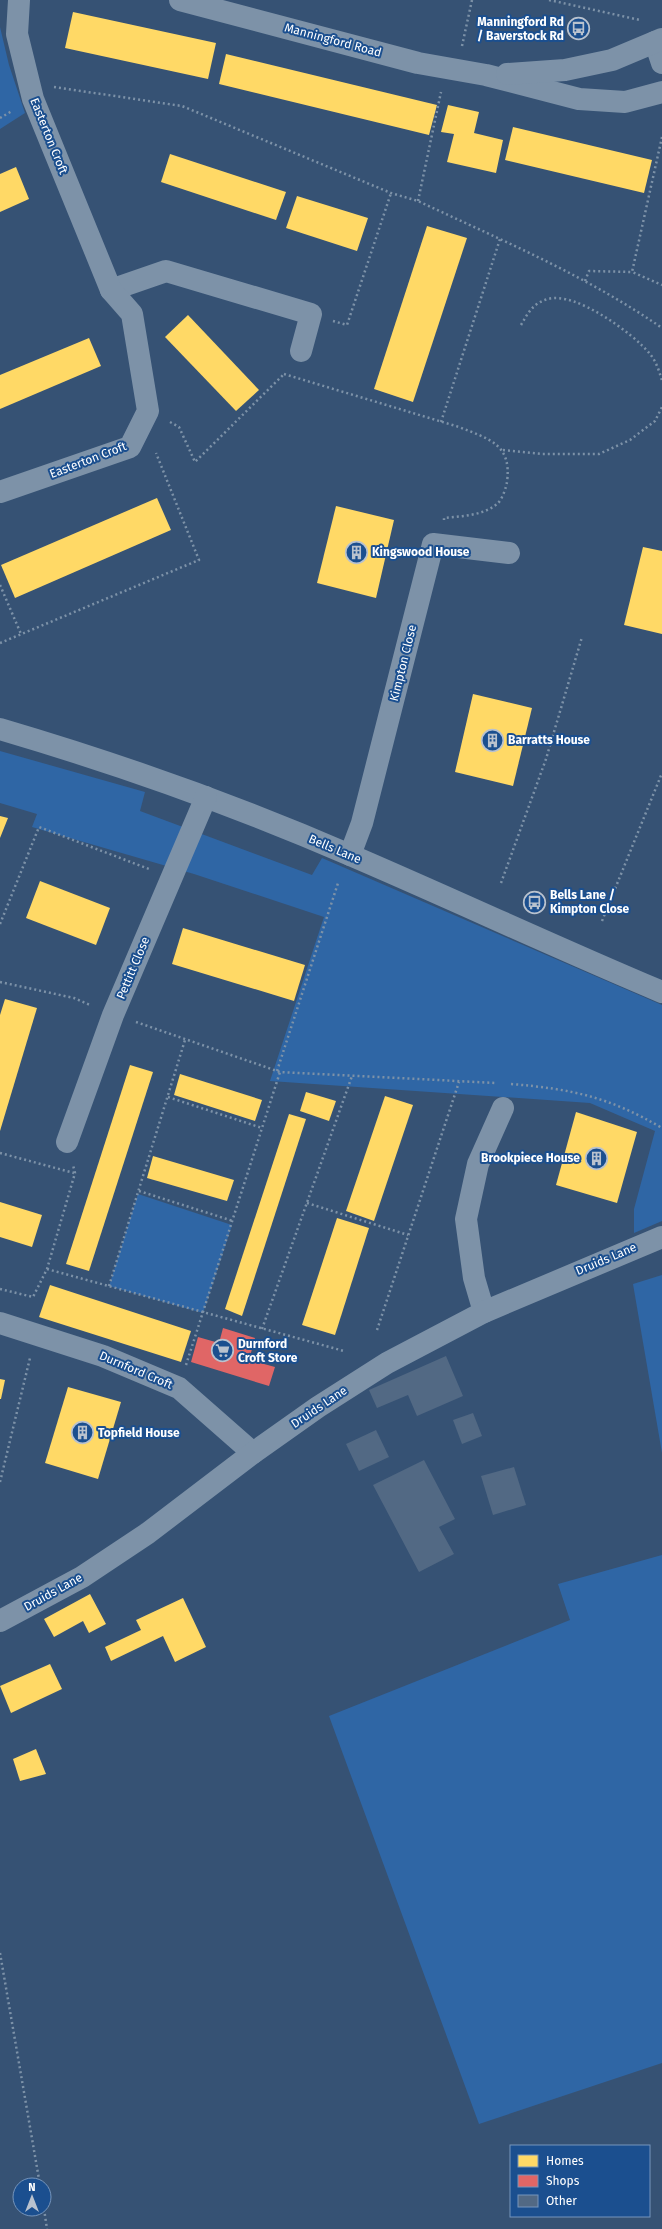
<svg xmlns="http://www.w3.org/2000/svg" width="662" height="2229" font-family="'Fira Sans',sans-serif">
  <rect width="100%" height="100%" fill="#365274"/>
  <g fill="#2f66a5">
    <path d="M0,27L9,65L25,113L0,129Z"/>
    <path d="M0,751L145,792L140,811L312,875L322,858L662,1005V1221L634,1233V1209L655,1131L590,1103L270,1081L324,917L194,874L32,827L37,814L0,803Z"/>
    <path d="M138,1194L232,1225L203,1313L109,1286Z"/>
    <path d="M662,1275V1453L633,1284Z"/>
    <path d="M662,1555V2063L479,2124L329,1716L570,1620L558,1584Z"/>
  </g>
  <g fill="#ffd966">
    <path d="M73,12L216,43L208,79L65,48Z"/>
    <path d="M226,54L437,105L429,135L219,84Z"/>
    <path d="M448,105L479,112L474,133L503,140L496,173L447,162L454,134L441,132Z"/>
    <path d="M513,127L652,160L644,193L505,160Z"/>
    <path d="M170,154L286,192L276,220L161,182Z"/>
    <path d="M16,167L29,199L0,212V174Z"/>
    <path d="M297,196L368,218L357,251L286,228Z"/>
    <path d="M427,226L467,238L413,402L374,389Z"/>
    <path d="M188,315L259,390L236,411L165,337Z"/>
    <path d="M89,338L101,366L0,409V375Z"/>
    <path d="M157,498L171,530L15,598L1,565Z"/>
    <path d="M336,506L394,520L376,598L317,583Z"/>
    <path d="M643,547L662,551V634L624,625Z"/>
    <path d="M473,694L532,708L513,786L455,772Z"/>
    <path d="M0,816L8,818L0,838Z"/>
    <path d="M40,881L110,908L96,945L26,918Z"/>
    <path d="M183,928L305,965L294,1001L172,964Z"/>
    <path d="M5,999L37,1008L0,1131V1015Z"/>
    <path d="M130,1065L153,1072L89,1271L66,1264Z"/>
    <path d="M180,1074L262,1100L255,1121L174,1095Z"/>
    <path d="M306,1092L336,1101L329,1121L300,1111Z"/>
    <path d="M385,1096L413,1105L374,1221L346,1211Z"/>
    <path d="M576,1112L637,1132L617,1203L556,1185Z"/>
    <path d="M289,1114L306,1119L242,1316L225,1309Z"/>
    <path d="M153,1156L234,1180L227,1201L147,1178Z"/>
    <path d="M0,1202L42,1215L32,1247L0,1237Z"/>
    <path d="M337,1218L369,1228L335,1335L302,1325Z"/>
    <path d="M50,1285L191,1331L181,1362L39,1317Z"/>
    <path d="M0,1379L5,1380L1,1399H0Z"/>
    <path d="M68,1387L121,1402L98,1479L45,1463Z"/>
    <path d="M90,1594L106,1624L89,1633L83,1621L54,1637L44,1619Z"/>
    <path d="M183,1598L206,1647L175,1662L163,1636L111,1661L105,1647L141,1630L136,1620Z"/>
    <path d="M50,1664L62,1689L11,1713L0,1686Z"/>
    <path d="M36,1749L46,1774L20,1781L13,1759Z"/>
  </g>
  <path fill="#e06666" d="M223,1328L255,1338L249,1360L275,1367L269,1386L191,1362L198,1337L219,1343Z"/>
  <g fill="#526984">
    <path d="M446,1356L463,1396L417,1416L408,1395L377,1408L369,1390Z"/>
    <path d="M473,1413L482,1436L462,1444L453,1420Z"/>
    <path d="M376,1430L389,1457L359,1471L346,1444Z"/>
    <path d="M424,1460L455,1519L439,1527L454,1554L419,1572L373,1485Z"/>
    <path d="M514,1467L526,1505L493,1515L481,1476Z"/>
  </g>
  <g fill="none" stroke-linecap="round" stroke-linejoin="round">
    <g stroke="#7d92a8" stroke-width="2.5" stroke-dasharray="2 3" stroke-linecap="butt">
      <path d="M549,0L640,20"/>
      <path d="M462,46L472,0"/>
      <path d="M54,87L182,106L391,193L418,201C501,240 587,276 662,328"/>
      <path d="M0,118L12,111"/>
      <path d="M662,137L632,272L662,285"/>
      <path d="M418,201L441,92"/>
      <path d="M585,281L589,271L632,272"/>
      <path d="M333,321L347,325L391,193"/>
      <path d="M521,325C528,313 533,303 548,299C575,291 633,333 650,354C656,361 660,373 662,381"/>
      <path d="M284,374L459,427C489,439 512,444 507,482C506,488 502,500 497,504C482,516 462,516 444,518V520"/>
      <path d="M170,422L179,427L195,462L284,374"/>
      <path d="M441,422L500,239"/>
      <path d="M503,450L542,454H599L630,440L655,421L662,407"/>
      <path d="M0,585L21,634"/>
      <path d="M0,643L199,560L156,453"/>
      <path d="M501,883L546,759L582,637"/>
      <path d="M602,921L662,773"/>
      <path d="M0,924L39,827L149,869"/>
      <path d="M0,982L74,998L90,1005"/>
      <path d="M136,1022L280,1072L496,1083"/>
      <path d="M277,1071L338,883"/>
      <path d="M511,1084C572,1089 609,1097 662,1128"/>
      <path d="M168,1097L262,1128"/>
      <path d="M0,1153L74,1173"/>
      <path d="M139,1191L233,1221"/>
      <path d="M307,1203L408,1235"/>
      <path d="M47,1269L344,1351"/>
      <path d="M109,1286L185,1040"/>
      <path d="M0,1289L33,1297L47,1269L75,1173L73,1165"/>
      <path d="M262,1329L352,1076"/>
      <path d="M377,1330L459,1082"/>
      <path d="M186,1365L280,1072"/>
      <path d="M0,1482L30,1358"/>
      <path d="M0,1953L40,2185"/>
      <path d="M44,2209L47,2229"/>
    </g>
    <g stroke="#7d92a8" stroke-width="22">
      <path d="M180,0L418,63L486,75L579,99L625,102L662,92"/>
      <path d="M655,42L662,63"/>
      <path d="M507,74L565,70L612,60L662,39"/>
      <path d="M111,290L166,271L311,314L301,351"/>
      <path d="M0,492L130,447L148,411L132,314L111,290L33,99L17,34L19,0"/>
      <path d="M0,729C119,764 237,806 350,855C455,900 557,948 662,992"/>
      <path d="M350,855L362,823L433,544L509,553"/>
      <path d="M67,1142L113,1015L206,797"/>
      <path d="M484,1312L474,1278L466,1219L478,1164L503,1108"/>
      <path d="M0,1323L103,1356L179,1388L253,1453"/>
      <path d="M0,1621L82,1577L148,1533L253,1453L318,1407L387,1363L484,1312L662,1237"/>
    </g>
  </g>
  <defs>
    <symbol id="bus-ring" viewBox="-11 -11 22 22"><circle r="9.5" fill="#1b4f8f" stroke="#b9c2ce" stroke-width="1.5"/><path d="M-5-6H5V4H4V6H2V4H-2V6H-4V4H-5ZM-3.5-4V0h7V-4ZM-3.5 1.2v1.5H-2V1.2ZM2 1.2v1.5H3.5V1.2Z" fill="#b9c2ce"/></symbol>
    <symbol id="building-ring" viewBox="-11 -11 22 22"><circle r="9.5" fill="#1b4f8f" stroke="#b9c2ce" stroke-width="1.5"/><path d="M-4-6H4V6H1V3H-1V6H-4ZM-2.5-4.3h1.7v1.8h-1.7ZM.8-4.3h1.7v1.8H.8ZM-2.5-1h1.7V.8h-1.7ZM.8-1h1.7V.8H.8Z" fill="#b9c2ce"/></symbol>
    <symbol id="supermarket-ring" viewBox="-11 -11 22 22"><circle r="9.5" fill="#1b4f8f" stroke="#b9c2ce" stroke-width="1.5"/><path d="M-6-5.5h2.5l.6 2H6L4.5 2H-2.5L-4.4-4H-6ZM-1.5 3.2a1.3 1.3 0 1 0 .1 0ZM3 3.2a1.3 1.3 0 1 0 .1 0Z" fill="#b9c2ce"/></symbol>
  </defs>
  <g fill-rule="evenodd">
    <use href="#bus-ring" x="566" y="16" width="25" height="25"/>
    <use href="#building-ring" x="344" y="540" width="25" height="25"/>
    <use href="#building-ring" x="480" y="728" width="25" height="25"/>
    <use href="#bus-ring" x="522" y="890" width="25" height="25"/>
    <use href="#building-ring" x="584" y="1146" width="25" height="25"/>
    <use href="#supermarket-ring" x="210" y="1338" width="25" height="25"/>
    <use href="#building-ring" x="70" y="1420" width="25" height="25"/>
  </g>
  <g text-anchor="middle" stroke-width="4" stroke-linejoin="round" paint-order="stroke">
    <g font-size="12" font-weight="bold" fill="#fff" stroke="#1b4f8f" text-anchor="start">
      <text x="564" y="26" text-anchor="end">Manningford Rd<tspan x="564" dy="14">/ Baverstock Rd</tspan></text>
      <text x="372" y="556">Kingswood House</text>
      <text x="508" y="744">Barratts House</text>
      <text x="550" y="899">Bells Lane /<tspan x="550" dy="14">Kimpton Close</tspan></text>
      <text x="580" y="1162" text-anchor="end">Brookpiece House</text>
      <text x="238" y="1348">Durnford<tspan x="238" dy="14">Croft Store</tspan></text>
      <text x="98" y="1437">Topfield House</text>
    </g>
    <g font-size="12" fill="#fff" stroke="#1b4f8f">
      <text transform="translate(333 40) rotate(15)" y="4">Manningford Road</text>
      <text transform="translate(49 136) rotate(68)" y="4">Easterton Croft</text>
      <text transform="translate(88 460) rotate(-21)" y="4">Easterton Croft</text>
      <text transform="translate(403 663) rotate(-76)" y="4">Kimpton Close</text>
      <text transform="translate(335 849) rotate(23)" y="4">Bells Lane</text>
      <text transform="translate(133 968) rotate(-67)" y="4">Pettitt Close</text>
      <text transform="translate(606 1259) rotate(-23)" y="4">Druids Lane</text>
      <text transform="translate(136 1370) rotate(23)" y="4">Durnford Croft</text>
      <text transform="translate(319 1407) rotate(-34)" y="4">Druids Lane</text>
      <text transform="translate(53 1592) rotate(-29)" y="4">Druids Lane</text>
    </g>
  </g>
  <rect x="510" y="2145" width="140" height="72" fill="#1b4f8f" stroke="#7695bc"/>
  <rect x="518" y="2155" width="20" height="12" fill="#ffd966" stroke="#7695bc"/>
  <text x="546" y="2165" font-size="12" fill="#ffffff">Homes</text>
  <rect x="518" y="2175" width="20" height="12" fill="#e06666" stroke="#7695bc"/>
  <text x="546" y="2185" font-size="12" fill="#ffffff">Shops</text>
  <rect x="518" y="2195" width="20" height="12" fill="#526984" stroke="#7695bc"/>
  <text x="546" y="2205" font-size="12" fill="#ffffff">Other</text>
  <g transform="translate(32 2197)"><circle r="19" fill="#1b4f8f" stroke="#7695bc"/>
  <path d="M0-3L7 15L0 10L-7 15Z" fill="#b9c2ce"/>
  <text y="-6" font-size="11" font-weight="bold" text-anchor="middle" fill="#ffffff">N</text>
  </g>
</svg>
